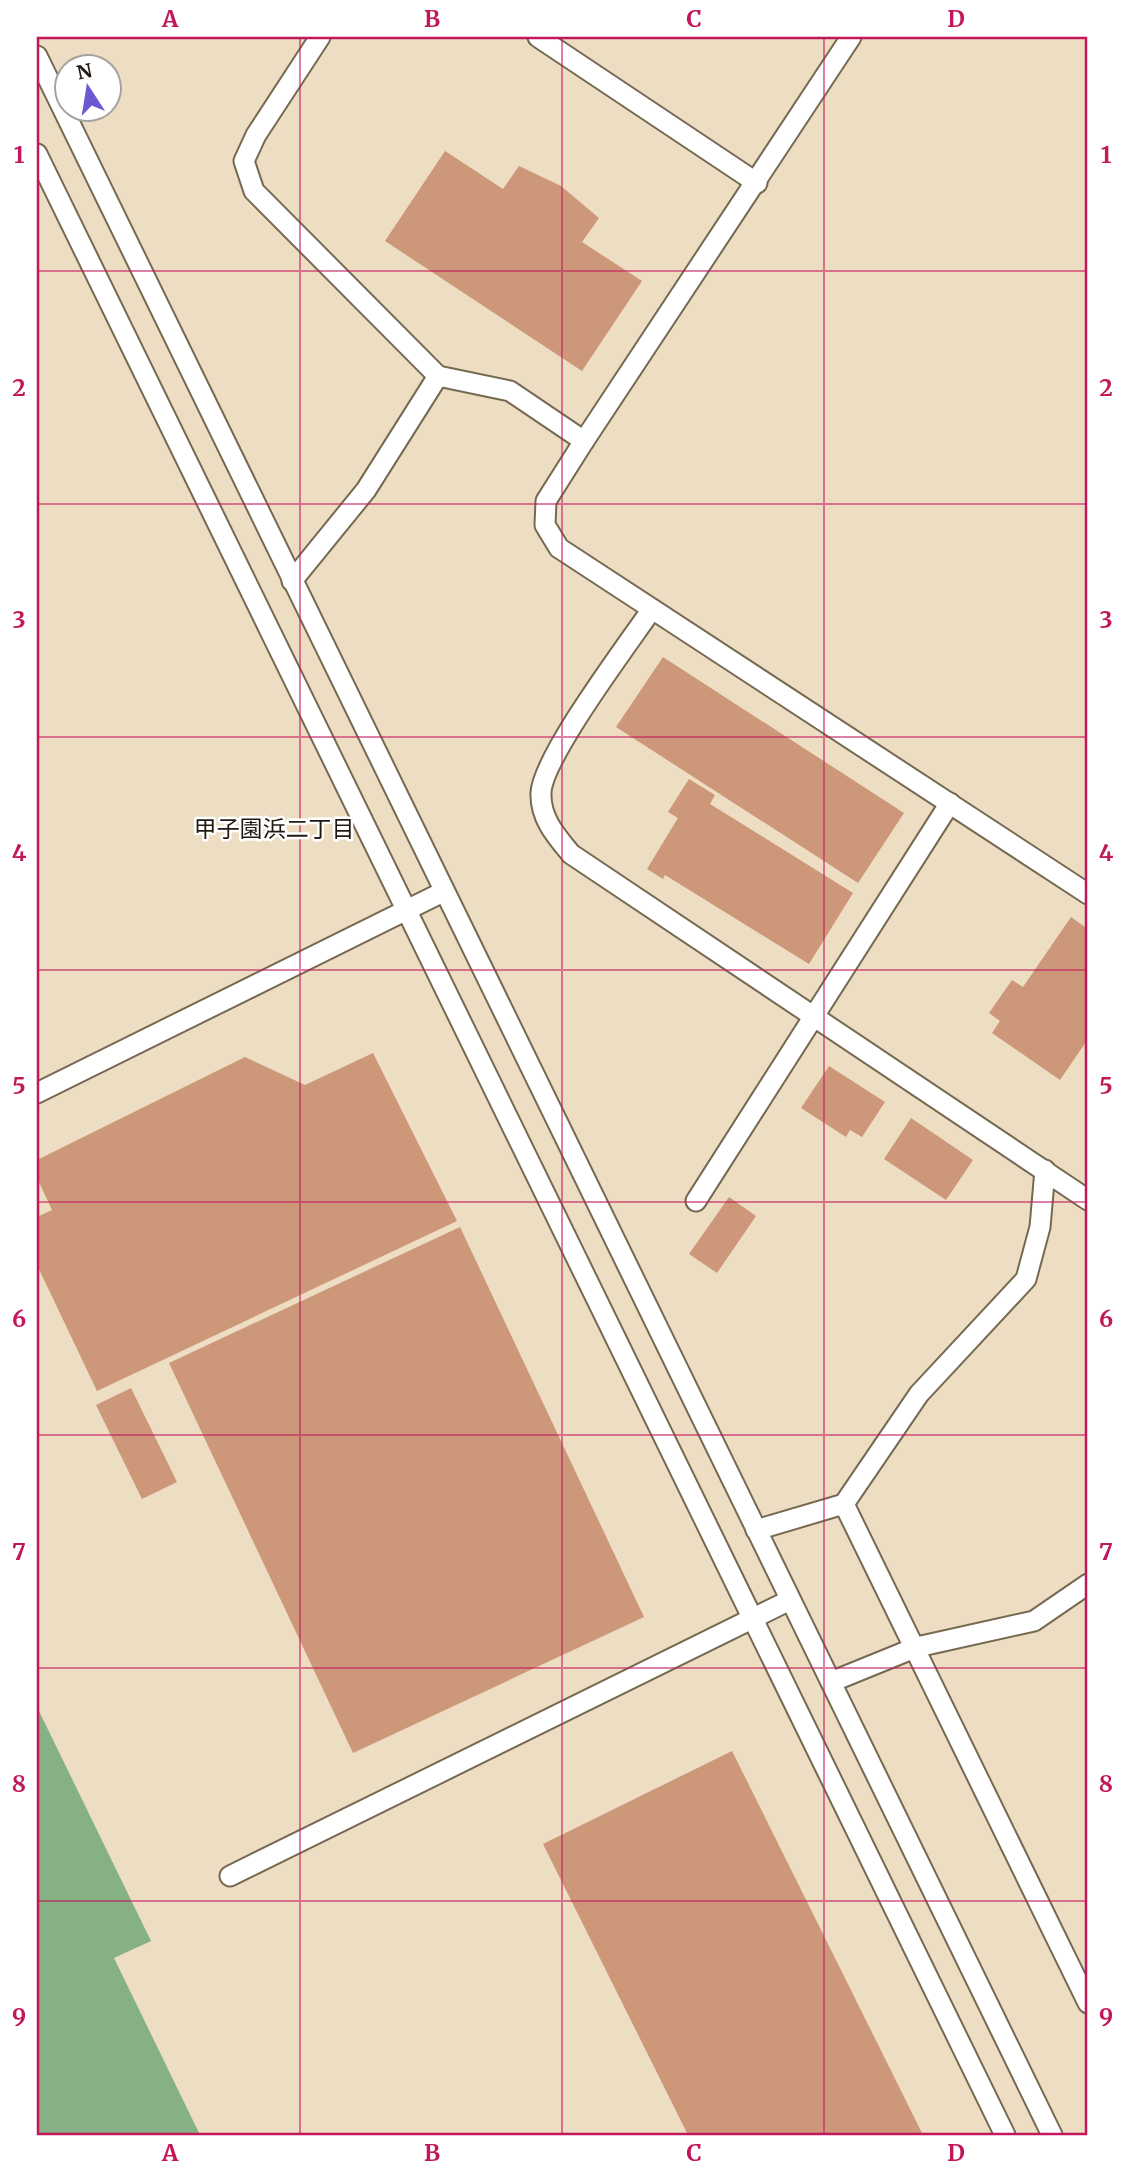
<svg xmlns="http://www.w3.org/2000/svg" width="1125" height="2172" font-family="Merriweather,'Noto Sans JP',serif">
  <rect width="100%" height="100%" fill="#edddc2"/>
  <path fill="#86b185" d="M37,1707L151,1941L114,1958L200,2135H37Z"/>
  <g fill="#cd9779">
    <path d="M445,151L503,189L519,166L561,186L599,218L582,242L642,281L582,371L385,241Z"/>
    <path d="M663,657L904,813L858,883L616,727Z"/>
    <path d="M689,779L715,795L710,804L853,893L809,964L665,875L663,879L647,869L678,818L668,812Z"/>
    <path d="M1071,917L1088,929V1039L1060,1080L992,1033L1000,1021L989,1013L1012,980L1023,987Z"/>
    <path d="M373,1053L457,1221L97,1391L37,1265V1217L52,1210L37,1178V1160L245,1057L305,1085Z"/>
    <path d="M829,1066L885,1102L862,1137L850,1130L846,1137L801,1108Z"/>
    <path d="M911,1118L973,1160L946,1200L884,1159Z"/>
    <path d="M729,1197L756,1216L717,1273L689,1254Z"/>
    <path d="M460,1227L644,1617L353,1753L169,1363Z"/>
    <path d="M131,1388L177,1482L142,1499L96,1405Z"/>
    <path d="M732,1751L923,2135H688L543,1844Z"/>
  </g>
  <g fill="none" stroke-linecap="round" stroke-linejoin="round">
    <defs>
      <g id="lane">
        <path d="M320,37L256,135L244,161L254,191L438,376L510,391L584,441"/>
        <path d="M538,37L757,183"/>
        <path d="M851,37L584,441L546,501L545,525L559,548L1088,894"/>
        <path d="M37,56L1052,2135"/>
        <path d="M37,154L1005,2135"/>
        <path d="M292,581L366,490L438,376"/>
        <path d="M652,609C628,644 542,758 541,793C540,818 556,836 571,854L1088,1200"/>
        <path d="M37,1093L443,892"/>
        <path d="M696,1201L950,803"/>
        <path d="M844,1504L1088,2003"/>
        <path d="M756,1530L844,1504L919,1394L1026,1279L1040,1227L1045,1170"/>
        <path d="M831,1682L917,1647L1034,1621L1088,1584"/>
        <path d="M230,1876L790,1600"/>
      </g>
    </defs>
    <use href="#lane" stroke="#766951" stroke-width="23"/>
    <use href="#lane" stroke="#fff" stroke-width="19"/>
  </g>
  <path fill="none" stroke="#c2185b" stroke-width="2" stroke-opacity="0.55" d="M300,37V2135M562,37V2135M824,37V2135M37,271H1088M37,504H1088M37,737H1088M37,970H1088M37,1202H1088M37,1435H1088M37,1668H1088M37,1901H1088"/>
  <g text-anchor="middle" stroke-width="5" stroke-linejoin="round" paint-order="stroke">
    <g font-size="23" fill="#1f1910" stroke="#fff">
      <text x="274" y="837">甲子園浜二丁目</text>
    </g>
  </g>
  <rect width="1125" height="2172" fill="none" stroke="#ffffff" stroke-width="77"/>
  <g transform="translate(88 88) rotate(348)"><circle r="33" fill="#ffffff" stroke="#a5a39f" stroke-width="2"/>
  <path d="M0-5L12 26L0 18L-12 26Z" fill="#6b58d2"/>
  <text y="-10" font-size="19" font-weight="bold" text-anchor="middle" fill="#1f1910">N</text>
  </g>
  <rect x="38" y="38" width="1048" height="2096" fill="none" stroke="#c2185b" stroke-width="2.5"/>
  <g font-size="23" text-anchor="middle" font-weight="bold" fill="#c2185b">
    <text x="170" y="27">A</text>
    <text x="432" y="27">B</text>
    <text x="694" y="27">C</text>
    <text x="956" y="27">D</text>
    <text x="19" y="163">1</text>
    <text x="1106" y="163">1</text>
    <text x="19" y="396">2</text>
    <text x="1106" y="396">2</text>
    <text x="19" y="628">3</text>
    <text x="1106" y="628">3</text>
    <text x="19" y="861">4</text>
    <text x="1106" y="861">4</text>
    <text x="19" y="1094">5</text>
    <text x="1106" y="1094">5</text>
    <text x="19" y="1327">6</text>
    <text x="1106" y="1327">6</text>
    <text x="19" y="1560">7</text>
    <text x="1106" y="1560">7</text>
    <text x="19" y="1792">8</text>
    <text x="1106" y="1792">8</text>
    <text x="19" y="2025">9</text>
    <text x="1106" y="2025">9</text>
    <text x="170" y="2161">A</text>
    <text x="432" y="2161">B</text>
    <text x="694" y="2161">C</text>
    <text x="956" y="2161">D</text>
  </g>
</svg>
